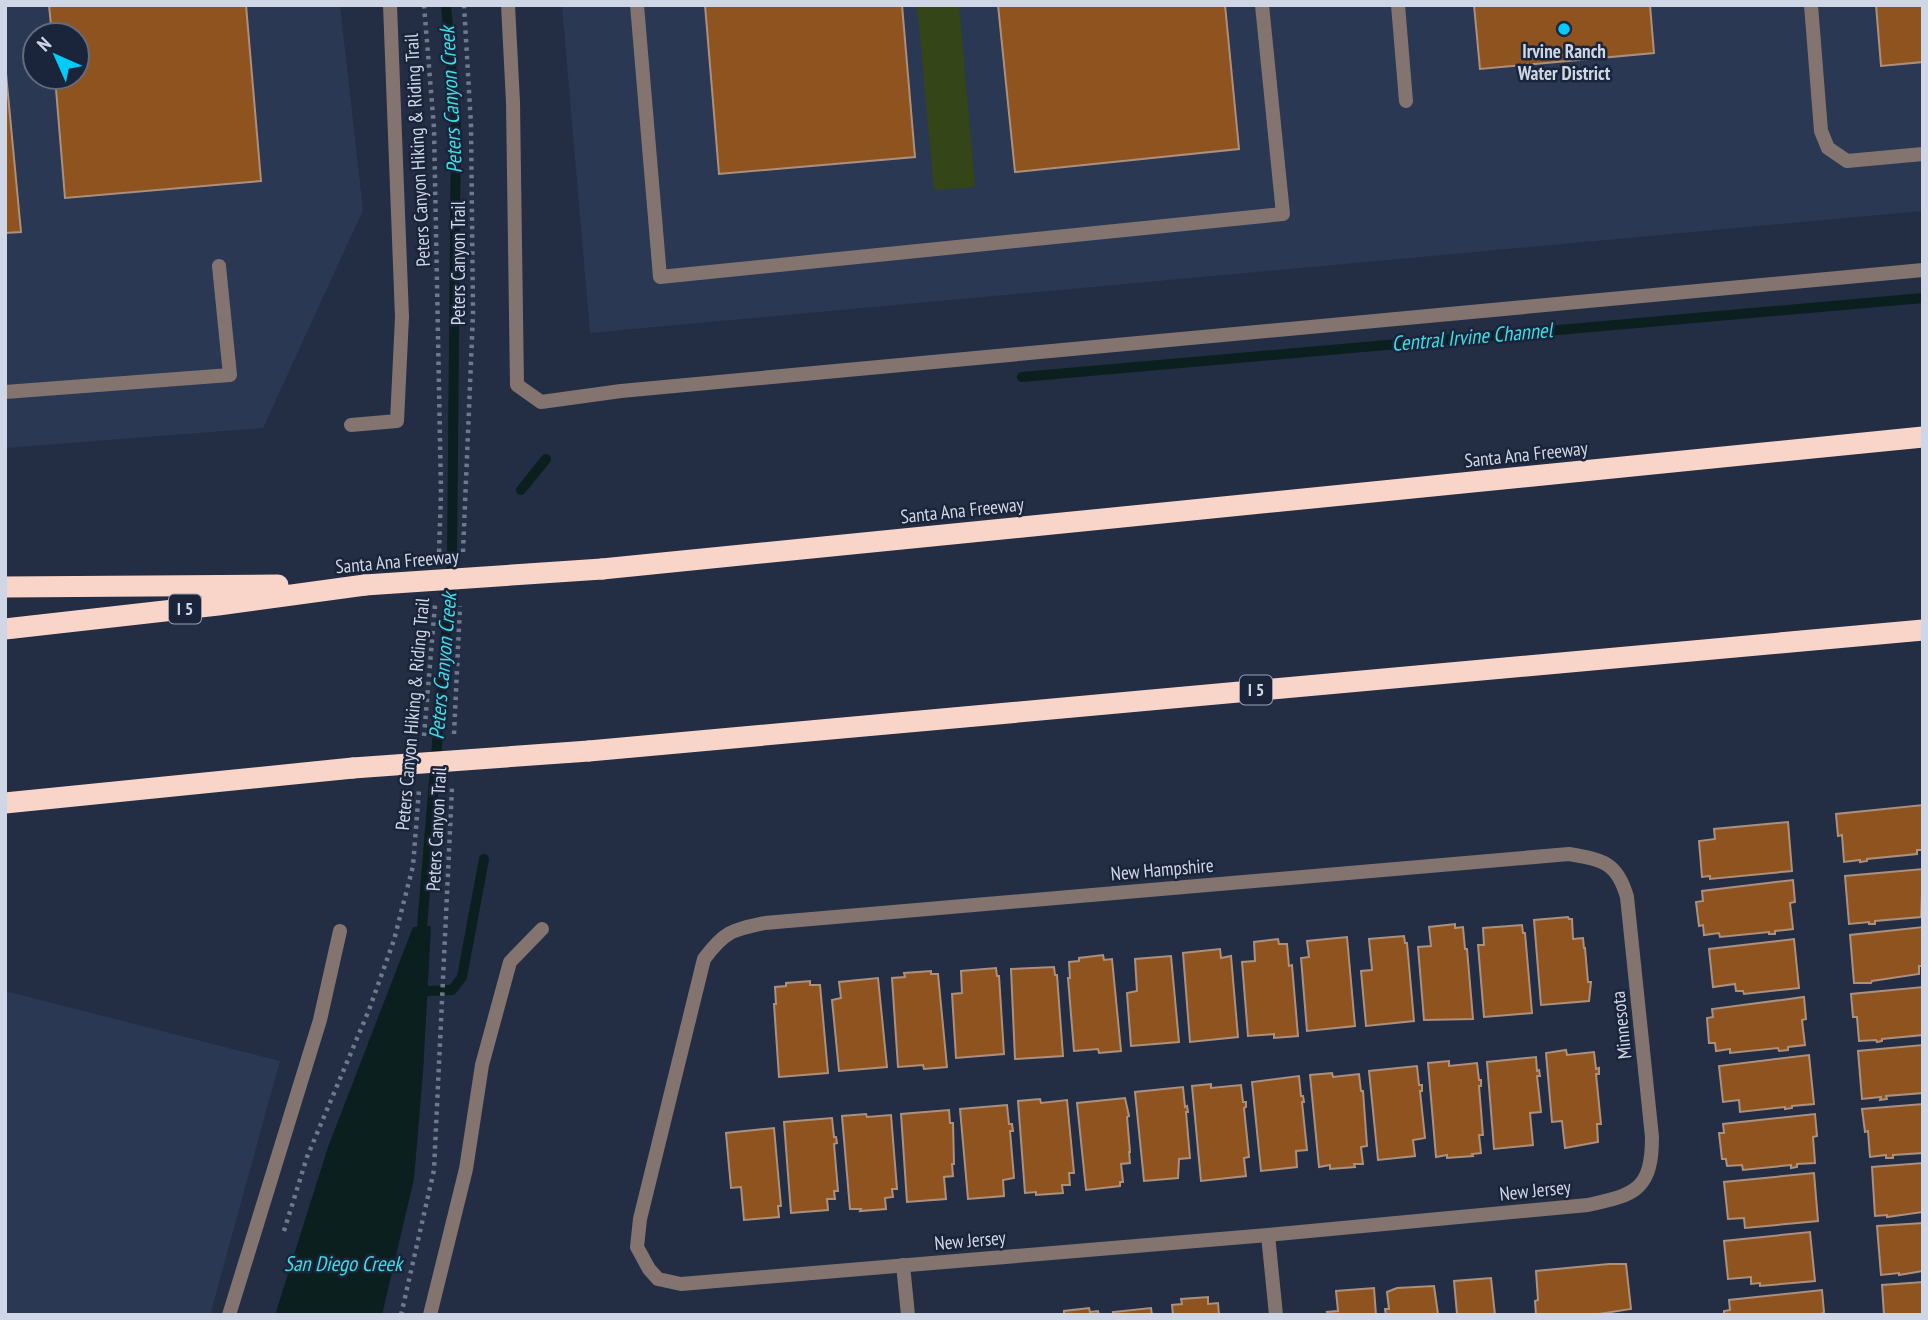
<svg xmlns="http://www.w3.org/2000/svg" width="1928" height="1320" font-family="'PT Sans Narrow',sans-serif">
  <rect width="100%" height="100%" fill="#232e45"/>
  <g fill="#2a3854" fill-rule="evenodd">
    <path d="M5,5H340L363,210L263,428L5,448ZM35,35H77V77H35Z"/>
    <path d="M562,5H1923V211L590,333Z"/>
    <path d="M5,991L280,1061L210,1315H5Z"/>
  </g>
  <path fill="#344617" d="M917,5H959L975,187L934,190Z"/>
  <path fill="#0b1f1f" d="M431,926L423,1073L414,1179L382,1315H275L328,1147L413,927Z"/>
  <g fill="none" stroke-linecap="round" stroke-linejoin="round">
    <g stroke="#0b1f1f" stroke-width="10">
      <path d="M1022,377L1923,298"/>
      <path d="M521,490L546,459"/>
      <path d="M421,939L452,562L456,120L446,5"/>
      <path d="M417,996L428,991L452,990L462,977L484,859"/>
    </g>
  </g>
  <g fill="#8f5320" stroke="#ac907c" stroke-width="2">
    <path d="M49,5H246L261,181L65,198L55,77H77V35H52Z"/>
    <path d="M705,5H902L915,157L719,174Z"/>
    <path d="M998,5H1225L1239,149L1015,172Z"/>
    <path d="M1474,5H1650L1654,53L1480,69Z"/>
    <path d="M1876,5H1923V62L1881,66Z"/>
    <path d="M5,63L21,232L5,233Z"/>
    <path d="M1923,805V850H1917V854L1867,859V861L1860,862V860L1844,862L1842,835L1838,836L1836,814Z"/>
    <path d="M1788,822L1792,871L1710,879V876L1702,877L1699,841L1715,839L1714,829Z"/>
    <path d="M1923,869L1921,917L1875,921V924H1869V922L1849,924L1845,876Z"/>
    <path d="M1793,880L1795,902L1790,903L1793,929L1775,931V934H1769V932L1720,937L1719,933L1704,935L1703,925L1699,926L1696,902L1703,901L1702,891Z"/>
    <path d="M1568,917L1569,919H1572L1573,939L1583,938L1584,948H1585L1588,982H1591L1589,1001L1541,1005L1534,920Z"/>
    <path d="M1455,924V928L1463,927L1465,949H1467L1473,1019L1424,1020L1418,947L1431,946L1429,927Z"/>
    <path d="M1522,925L1523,933H1525L1532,1013L1484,1017L1478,945H1484L1483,928Z"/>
    <path d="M1923,927V966H1919V974L1872,981L1871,983H1854L1850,935Z"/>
    <path d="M1404,936L1405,943H1407L1414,1021L1366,1026L1361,971L1372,970L1369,939Z"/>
    <path d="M1347,937L1355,1026L1307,1031L1301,958L1309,957L1307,941Z"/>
    <path d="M1278,939L1279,944H1287L1289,966L1292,965L1298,1036L1274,1038V1034L1248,1036L1242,962L1255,961L1254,942Z"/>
    <path d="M1794,939L1799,988L1744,994L1743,991H1736L1735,984L1713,987L1709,949Z"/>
    <path d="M1220,949L1221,958L1231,956L1238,1037L1190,1042L1183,953Z"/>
    <path d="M1103,955L1104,960L1112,959L1121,1051L1099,1053L1098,1049L1074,1051L1068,978H1070L1069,962L1079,961V958Z"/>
    <path d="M1171,956L1179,1042L1131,1046L1127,993L1137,991L1135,959Z"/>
    <path d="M1054,967L1055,975H1057L1063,1056L1015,1059L1011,969Z"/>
    <path d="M996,968L997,976H999L1004,1054L956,1058L952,994L962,993L961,971Z"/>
    <path d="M931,971V974H938L947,1067L924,1069L923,1065L898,1067L892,978L905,977L904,973Z"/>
    <path d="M878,978L887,1067L839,1071L832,1000L841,998L839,982Z"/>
    <path d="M810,981V985H820L828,1073L779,1077L774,1004H776L775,987L786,986V983Z"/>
    <path d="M1923,987V1035L1882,1039V1041L1877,1042L1876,1040L1859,1041L1857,1017H1853L1851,994Z"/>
    <path d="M1804,997L1806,1019L1802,1020L1805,1045L1788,1047V1050L1779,1051L1778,1048L1730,1053V1049L1716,1051L1715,1043H1709L1707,1018L1713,1017L1712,1009Z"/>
    <path d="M1923,1045V1093L1886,1096L1887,1099L1880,1100L1881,1097L1862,1099L1858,1051Z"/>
    <path d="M1566,1050L1567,1055L1594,1052L1596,1069L1599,1068V1074H1596L1601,1124H1597L1598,1142L1565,1148L1562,1121L1552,1122L1546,1053Z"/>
    <path d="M1809,1055L1814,1104L1792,1106V1108L1785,1109V1107L1740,1112L1739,1100L1723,1102L1719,1066Z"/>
    <path d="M1536,1057L1537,1071L1539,1070L1540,1076H1537L1541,1112L1530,1113L1533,1145L1494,1149L1487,1062Z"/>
    <path d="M1449,1061V1066L1477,1063L1479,1080H1481V1086H1479L1483,1135H1479L1481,1153L1472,1154L1473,1156L1447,1158V1155L1436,1157L1428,1063Z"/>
    <path d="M1417,1066L1419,1085H1422V1091H1420L1425,1138L1413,1140L1415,1156L1378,1160L1369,1071Z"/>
    <path d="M1332,1073L1333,1077L1359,1074L1361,1091H1363L1367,1146L1361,1147L1363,1164H1354L1355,1167L1330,1169V1165L1319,1167L1310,1075Z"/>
    <path d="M1299,1076L1301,1096H1303L1304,1102H1302L1307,1150L1296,1151L1297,1167L1261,1171L1252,1082Z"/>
    <path d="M1211,1084V1088L1241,1085L1243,1102H1246V1107L1244,1108L1249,1157L1244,1158L1246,1176L1201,1181L1192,1086Z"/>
    <path d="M1183,1087L1185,1107L1187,1106L1188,1112H1186L1190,1158L1179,1159L1178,1178L1144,1181L1135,1092Z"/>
    <path d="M1125,1098L1129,1116L1127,1117L1130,1152H1129L1130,1163L1121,1164L1123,1182H1120V1186L1086,1190L1077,1103Z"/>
    <path d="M1040,1099L1041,1103L1067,1100L1074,1173H1069L1070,1185H1062L1063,1193L1036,1195V1192L1025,1193L1018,1101Z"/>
    <path d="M1923,1104V1153L1893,1155V1158H1886V1155L1870,1157L1868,1131L1865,1132L1862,1109Z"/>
    <path d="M1007,1105L1009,1124H1012L1013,1131H1010L1014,1178L1003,1180L1004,1196L968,1199L960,1109Z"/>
    <path d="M949,1110L950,1123H953L954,1164H952L953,1176L944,1177L946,1199L907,1202L901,1114Z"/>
    <path d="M866,1114L867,1117L891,1115L897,1189H892L893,1197L885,1198L886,1209L860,1211L861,1209H850L842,1116Z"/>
    <path d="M1815,1114L1817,1136L1813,1137L1815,1163L1797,1164V1167L1791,1168V1165L1743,1170L1742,1165L1727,1166L1726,1159H1722L1719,1133H1724L1723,1124Z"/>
    <path d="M832,1118L834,1137H836L837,1143L834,1144L838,1191H834L835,1199H827L828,1210L791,1213L784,1122Z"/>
    <path d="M774,1128L781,1206H778L779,1217L744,1220L741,1187L731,1188L726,1133Z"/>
    <path d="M1923,1163V1212L1887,1217V1215L1875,1216L1872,1167Z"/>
    <path d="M1814,1173L1818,1221L1745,1228L1744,1218L1728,1219L1724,1182Z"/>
    <path d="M1923,1223V1271L1899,1275V1273L1881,1275L1877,1226Z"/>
    <path d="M1810,1232L1815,1281L1760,1286V1283L1751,1284V1277L1728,1279L1724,1241Z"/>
    <path d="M1609,1264H1626L1631,1309L1592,1315H1536L1535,1301L1538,1300L1536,1271Z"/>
    <path d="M1491,1278L1495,1315H1453L1457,1314L1454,1281Z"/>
    <path d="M1923,1282V1315H1884L1882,1285Z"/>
    <path d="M1434,1286L1438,1314L1386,1315L1385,1309H1389L1387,1292L1397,1288Z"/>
    <path d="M1374,1288L1376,1315H1328L1327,1312L1338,1311L1336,1291Z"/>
    <path d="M1822,1290L1824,1312L1820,1315H1724V1311L1730,1310L1729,1300Z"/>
    <path d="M1208,1297V1304L1218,1303L1219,1315H1173L1172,1305L1182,1304L1181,1299Z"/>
    <path d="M1089,1308L1090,1312L1098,1311L1099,1315H1054L1064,1314V1311Z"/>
    <path d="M1151,1308L1152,1315H1114L1113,1312Z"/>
  </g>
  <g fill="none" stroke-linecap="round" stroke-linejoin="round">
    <g stroke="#6f798c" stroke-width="4.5" stroke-dasharray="3.5 5" stroke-linecap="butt">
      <path d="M424,5L434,128L441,492L439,554"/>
      <path d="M463,552L473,314L471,125L464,5"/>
      <path d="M454,734L460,606"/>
      <path d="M424,736L435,605"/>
      <path d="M284,1231L307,1157L369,1010L394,940L413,866L419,790"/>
      <path d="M401,1315L434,1170L452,788"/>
    </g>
    <g stroke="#837470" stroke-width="14">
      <path d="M508,5L513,102L517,385L541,402L621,391L1923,270"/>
      <path d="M637,5L660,277L1283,214L1262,5"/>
      <path d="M1398,5L1406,101"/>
      <path d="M1811,5L1821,131L1828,148L1847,161L1923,154"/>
      <path d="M5,392L230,375L219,266"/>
      <path d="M351,425L397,421L402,317L390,5"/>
      <path d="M903,1265L908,1315"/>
      <path d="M229,1315L320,1020L340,931"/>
      <path d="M430,1315L466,1169L482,1065L510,962L542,929"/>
    </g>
    <g stroke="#837470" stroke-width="14">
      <path d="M1569,854C1603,860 1617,862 1627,897L1652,1137C1652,1189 1636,1195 1588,1205L1268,1235L681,1284L658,1279L649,1269L637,1247L640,1219L704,959C725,931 732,930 765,923Z"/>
      <path d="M1268,1235L1276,1315"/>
    </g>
    <g stroke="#f9d5c9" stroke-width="21">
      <path d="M602,569L1923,437"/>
      <path d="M5,587L278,585"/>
      <path d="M5,629L218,605L365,585"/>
      <path d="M589,751L1923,630"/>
      <path d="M5,803L353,768"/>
    </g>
    <g stroke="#f9d5c9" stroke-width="21">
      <path d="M365,585L602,569"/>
      <path d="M353,768L589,751"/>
    </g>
  </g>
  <circle fill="#02cbf9" stroke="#1a243a" stroke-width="2.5" cx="1564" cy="29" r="7"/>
  <g text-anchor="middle" stroke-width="5" stroke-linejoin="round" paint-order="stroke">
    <g fill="#1a243a" stroke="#99a1b2" stroke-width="2">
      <rect x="169" y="594.5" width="32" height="29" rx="5"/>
      <rect x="1240" y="675.5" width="32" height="29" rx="5"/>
    </g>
    <g font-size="18" font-weight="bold" fill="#cfd7e6">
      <text x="185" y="615">I 5</text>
      <text x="1256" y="696">I 5</text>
    </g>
    <g font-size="19" font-weight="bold" fill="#cfd7e6" stroke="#1a243a">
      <text x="1564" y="58">Irvine Ranch<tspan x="1564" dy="22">Water District</tspan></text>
    </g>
    <g font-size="19" fill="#cfd7e6" stroke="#1a243a">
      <text transform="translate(417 150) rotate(-93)" y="7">Peters Canyon Hiking &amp; Riding Trail</text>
      <text transform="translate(458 263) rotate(-90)" y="7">Peters Canyon Trail</text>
      <text transform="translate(1526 454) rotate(-6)" y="7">Santa Ana Freeway</text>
      <text transform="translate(962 510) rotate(-6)" y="7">Santa Ana Freeway</text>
      <text transform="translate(397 561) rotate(-5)" y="7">Santa Ana Freeway</text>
      <text transform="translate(412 714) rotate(-85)" y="7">Peters Canyon Hiking &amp; Riding Trail</text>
      <text transform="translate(436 829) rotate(-87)" y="7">Peters Canyon Trail</text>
      <text transform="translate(1162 869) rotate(-5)" y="7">New Hampshire</text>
      <text transform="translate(1621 1025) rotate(-96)" y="7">Minnesota</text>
      <text transform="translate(1535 1190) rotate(-6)" y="7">New Jersey</text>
      <text transform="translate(970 1240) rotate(-5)" y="7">New Jersey</text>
    </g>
    <g font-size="21" font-style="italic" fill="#3fdde4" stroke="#1a243a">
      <text transform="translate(451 100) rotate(-93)" y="7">Peters Canyon Creek</text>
      <text transform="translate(1472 337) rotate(-5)" y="7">Central Irvine Channel</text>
      <text transform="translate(443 666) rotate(-85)" y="7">Peters Canyon Creek</text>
      <text x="343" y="1271">San Diego Creek</text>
    </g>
  </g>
  <rect width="1928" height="1320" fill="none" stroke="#cfd7e6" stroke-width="14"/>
  <g transform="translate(56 56) rotate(315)"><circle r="33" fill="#1a243a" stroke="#626c7f" stroke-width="2"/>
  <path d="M0-5L12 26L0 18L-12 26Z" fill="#02cbf9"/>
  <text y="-10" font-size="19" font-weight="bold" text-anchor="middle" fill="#cfd7e6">N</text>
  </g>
</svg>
